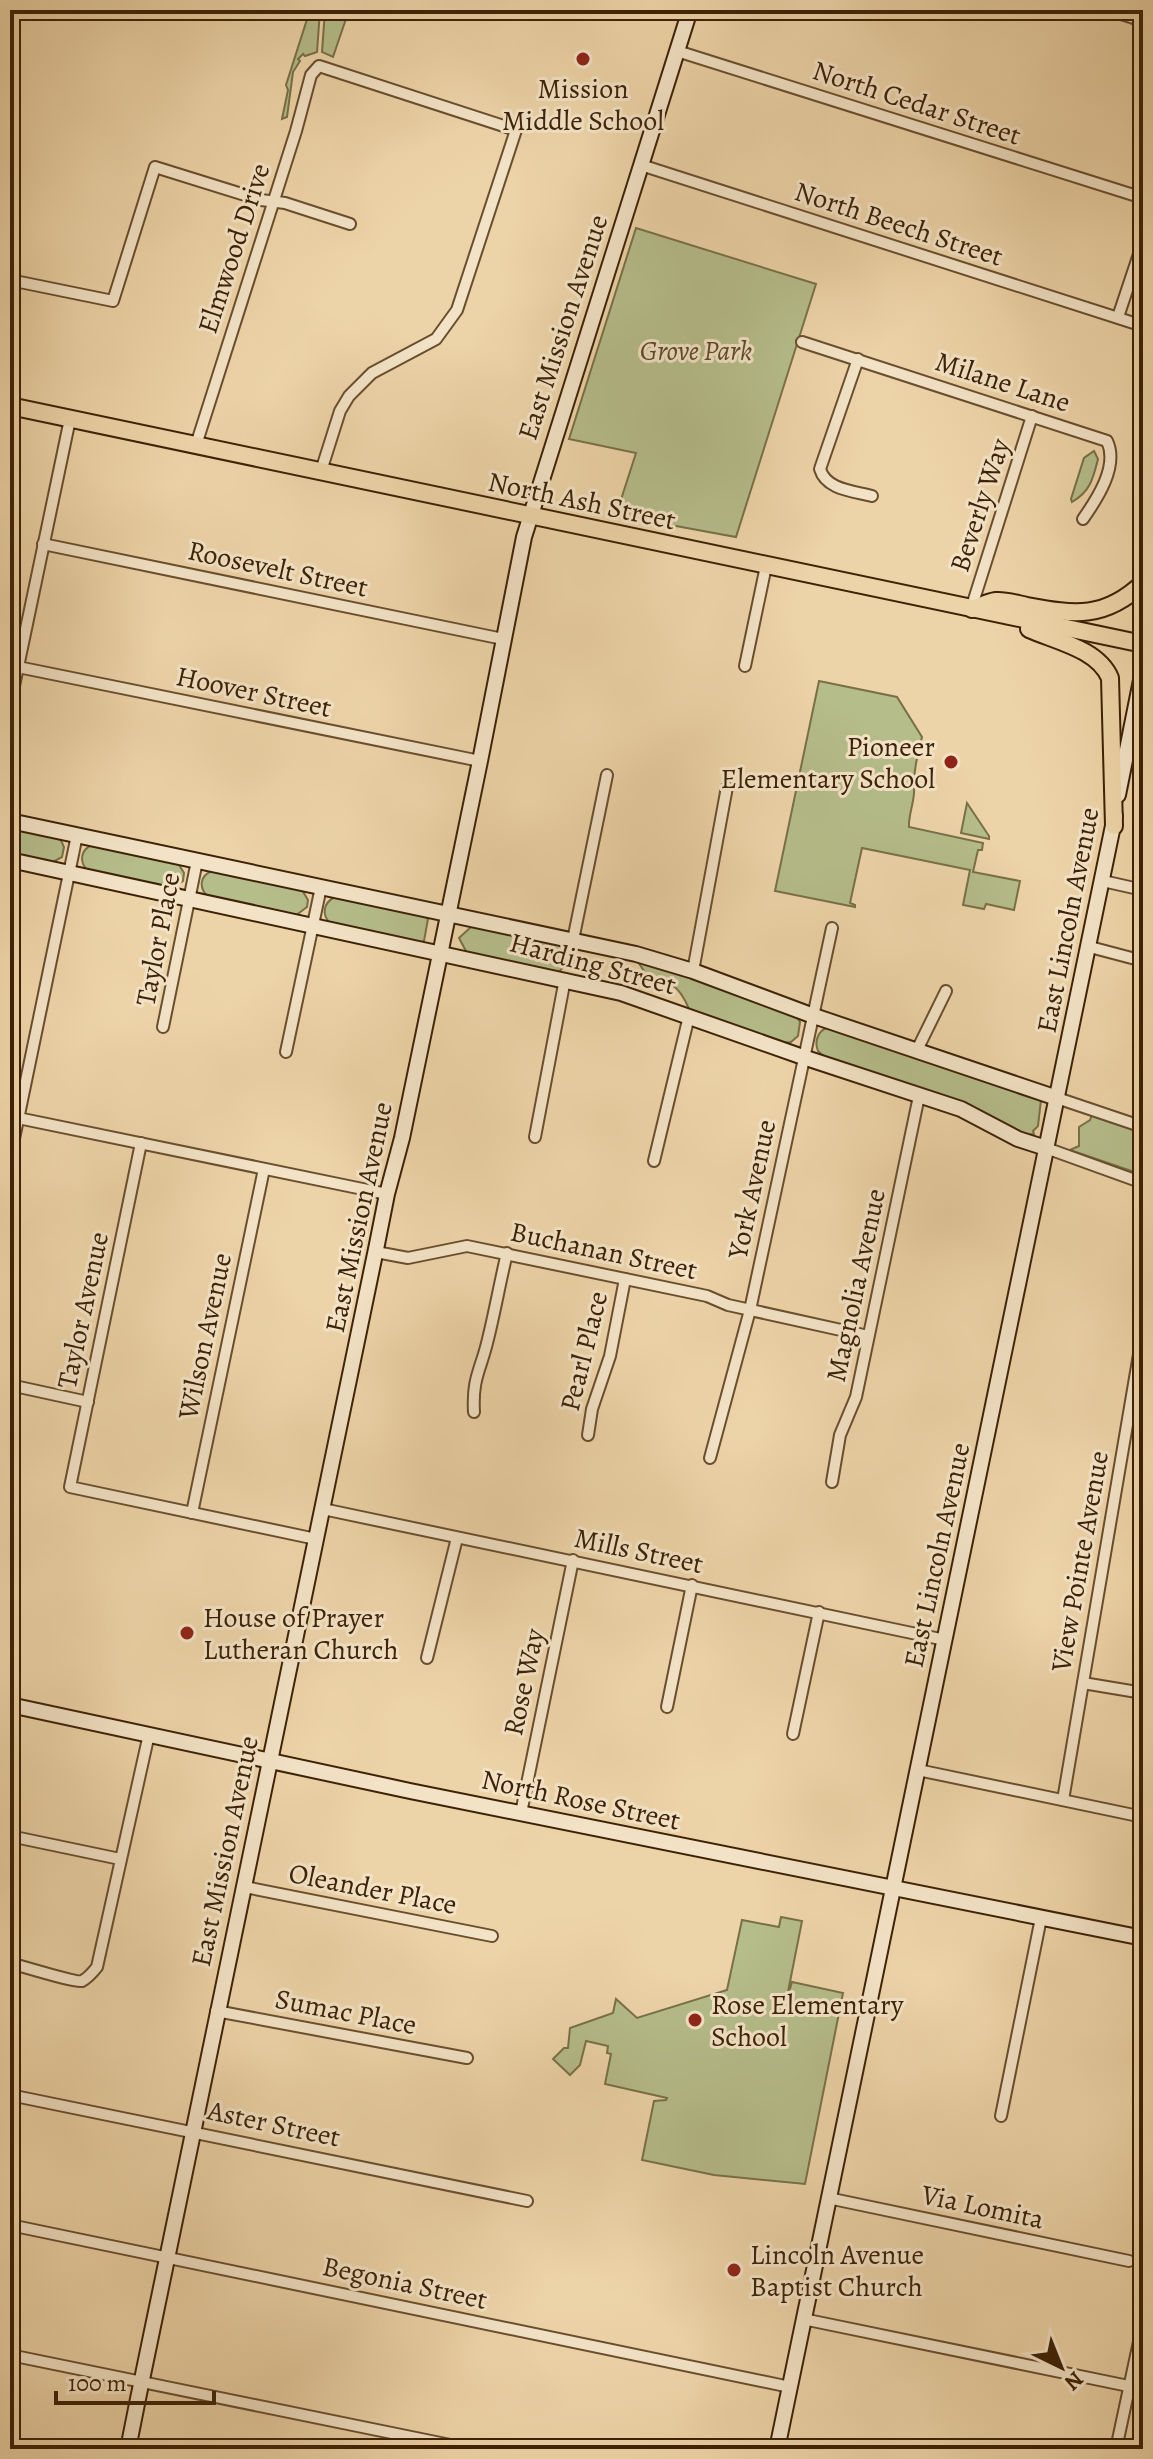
<svg xmlns="http://www.w3.org/2000/svg" width="1153" height="2459" font-family="Alegreya,serif">
  <rect width="100%" height="100%" fill="#edd4a8"/>
  <filter id="stains"><feTurbulence type="fractalNoise" baseFrequency=".0025" numOctaves="4"/><feColorMatrix values="0 0 0 0 .2 0 0 0 0 .09 0 0 0 0 .02 0 0 0 .5 -.17"/></filter>
  <radialGradient id="worn" r=".72"><stop offset=".6" stop-color="#630" stop-opacity="0"/><stop offset="1" stop-color="#630" stop-opacity=".3"/></radialGradient>
  <g fill="#b5bd8a" stroke="#797048" stroke-width="2">
    <path d="M310,10H320L317,52L305,56L303,54L298,59L300,61L293,72L287,117L282,119L288,90L286,85Z"/>
    <path d="M325,10H349L333,57L322,52Z"/>
    <path d="M636,228L816,284L736,537L616,515L636,453L569,439Z"/>
    <path d="M1094,451L1098,459C1093,479 1090,492 1072,502L1071,499L1084,458Z"/>
    <path d="M819,681L897,697L922,737C918,754 913,772 914,789C915,800 908,816 909,827L983,843L982,850H978L973,872L1020,881L1014,910L986,904L984,909L963,905L970,870L862,848L850,903L855,905V907L775,891Z"/>
    <path d="M967,803L989,836V839L961,833Z"/>
    <path d="M10,826L60,838L64,847L62,857L51,863L10,855Z"/>
    <path d="M92,845L178,863L184,873L183,881L171,889L88,871C79,862 80,850 92,845Z"/>
    <path d="M212,871L302,890L308,900L307,907L295,916L208,897C199,888 199,876 212,871Z"/>
    <path d="M335,897L424,916L428,919L424,941L418,943L331,924C321,915 323,903 335,897Z"/>
    <path d="M472,926L568,946L567,951L576,961L574,964L564,966L559,972L467,953L459,938Z"/>
    <path d="M636,959L795,1014L800,1022L798,1036L791,1042L781,1043L689,1009C678,982 667,980 640,974L644,971Z"/>
    <path d="M828,1027L1041,1100L1038,1126L1033,1131L1034,1134L1024,1135L825,1057L818,1051C814,1041 818,1031 828,1027Z"/>
    <path d="M1092,1115L1143,1133V1175L1070,1150L1079,1146V1127L1090,1120Z"/>
    <path d="M781,1917L802,1921L786,2002L792,1982L843,1993L805,2184L714,2175L642,2160L654,2101L666,2100L667,2098L605,2084L611,2054L607,2053L608,2046L586,2041L580,2065L570,2075L553,2059L564,2048H568L570,2028L613,2013L616,1999L637,2018L727,1990L742,1920L779,1927Z"/>
  </g>
  <g fill="none" stroke-linecap="round" stroke-linejoin="round">
    <defs>
      <g id="street">
        <path d="M1109,10L1143,21"/>
        <path d="M677,51L1143,198"/>
        <path d="M641,165L1143,326"/>
        <path d="M10,280L113,301L155,167L261,200L285,203L350,224"/>
        <path d="M1118,317L1143,242"/>
        <path d="M802,342L1107,441C1119,466 1097,499 1083,519"/>
        <path d="M858,359L820,469C826,490 854,491 872,496"/>
        <path d="M196,445L296,131L311,75L319,66L516,130L457,310L436,339L372,373L349,396L340,411L321,471"/>
        <path d="M43,544L503,639"/>
        <path d="M971,609L1032,416"/>
        <path d="M745,666L766,566"/>
        <path d="M18,667L480,761"/>
        <path d="M10,705L70,419"/>
        <path d="M1103,881L1143,890"/>
        <path d="M573,940L607,775"/>
        <path d="M1090,947L1143,961"/>
        <path d="M693,971L727,787"/>
        <path d="M163,1027L197,861"/>
        <path d="M917,1050L946,991"/>
        <path d="M286,1052L321,887"/>
        <path d="M1057,1098L1143,1127"/>
        <path d="M18,1118L387,1194"/>
        <path d="M535,1137L565,979"/>
        <path d="M141,1143L70,1487L316,1539"/>
        <path d="M1046,1148L1143,1183"/>
        <path d="M10,1158L77,835"/>
        <path d="M654,1161L689,1016"/>
        <path d="M376,1252L408,1258L467,1246L707,1296L728,1305L868,1336"/>
        <path d="M10,1385L88,1402"/>
        <path d="M474,1412C472,1377 481,1370 488,1339C495,1311 500,1282 507,1253"/>
        <path d="M588,1435L592,1409L610,1356L625,1279"/>
        <path d="M710,1458L750,1310L832,928"/>
        <path d="M832,1482L840,1435L856,1397L919,1096"/>
        <path d="M323,1509L945,1640"/>
        <path d="M192,1513L264,1169"/>
        <path d="M427,1658L457,1538"/>
        <path d="M1083,1683L1143,1693"/>
        <path d="M667,1707L692,1585"/>
        <path d="M793,1734L819,1612"/>
        <path d="M918,1770L1143,1817"/>
        <path d="M1063,1800L1143,1331"/>
        <path d="M521,1813L573,1560"/>
        <path d="M10,1836L120,1859"/>
        <path d="M245,1887L492,1936"/>
        <path d="M10,1963C22,1966 76,1983 82,1981C88,1978 93,1972 97,1967L149,1734"/>
        <path d="M216,2011L467,2058"/>
        <path d="M10,2095L527,2201"/>
        <path d="M1001,2116L1041,1918"/>
        <path d="M828,2198L1129,2261"/>
        <path d="M10,2225L790,2387"/>
        <path d="M803,2319L1143,2389"/>
        <path d="M10,2355L470,2449"/>
        <path d="M1116,2449L1143,2323"/>
      </g>
      <g id="secondary">
        <path d="M1118,795L1143,670"/>
        <path d="M10,821L636,954L693,971L811,1015L1057,1098"/>
        <path d="M10,860L621,993L803,1057L961,1109L1018,1139L1046,1148"/>
        <path d="M10,1705L410,1791L1143,1938"/>
        <path d="M128,2449C211,2030 304,1613 387,1194L402,1138L480,761L524,537L690,10"/>
        <path d="M777,2449L1115,816"/>
      </g>
      <g id="primary">
        <path d="M10,406L1143,644"/>
        <path d="M972,609C979,607 988,602 996,601C1005,600 1017,604 1027,606C1075,615 1105,619 1143,583"/>
        <path d="M1029,629C1056,641 1098,649 1110,678L1114,826"/>
      </g>
    </defs>
    <use href="#street" stroke="#694e2f" stroke-width="14"/>
    <use href="#secondary" stroke="#3d2207" stroke-width="18"/>
    <use href="#primary" stroke="#3d2207" stroke-width="20"/>
    <use href="#street" stroke="#f3e3c6" stroke-width="10"/>
    <use href="#secondary" stroke="#f3e3c6" stroke-width="14"/>
    <use href="#primary" stroke="#edd4a8" stroke-width="16"/>
  </g>
  <g fill="#8f2418" stroke="#f3e3c6" stroke-width="3">
    <circle cx="583" cy="59" r="8"/>
    <circle cx="951" cy="762" r="8"/>
    <circle cx="187" cy="1633" r="8"/>
    <circle cx="695" cy="2020" r="8"/>
    <circle cx="734" cy="2270" r="8"/>
  </g>
  <g text-anchor="middle" stroke-width="6" stroke-linejoin="round" paint-order="stroke">
    <g font-size="28" fill="#3d2207" stroke="#f3e3c6" text-anchor="start">
      <text x="583" y="98" text-anchor="middle">Mission<tspan x="583" dy="32">Middle School</tspan></text>
      <text x="935" y="756" text-anchor="end">Pioneer<tspan x="935" dy="32">Elementary School</tspan></text>
      <text x="203" y="1627">House of Prayer<tspan x="203" dy="32">Lutheran Church</tspan></text>
      <text x="711" y="2014">Rose Elementary<tspan x="711" dy="32">School</tspan></text>
      <text x="750" y="2264">Lincoln Avenue<tspan x="750" dy="32">Baptist Church</tspan></text>
    </g>
    <g font-size="28" fill="#3d2207" stroke="#f3e3c6">
      <text transform="translate(917 102) rotate(18)" y="10">North Cedar Street</text>
      <text transform="translate(899 223) rotate(18)" y="10">North Beech Street</text>
      <text transform="translate(233 248) rotate(-72)" y="10">Elmwood Drive</text>
      <text transform="translate(562 327) rotate(-72)" y="10">East Mission Avenue</text>
      <text transform="translate(1003 381) rotate(18)" y="10">Milane Lane</text>
      <text transform="translate(582 500) rotate(12)" y="10">North Ash Street</text>
      <text transform="translate(979 505) rotate(-72)" y="10">Beverly Way</text>
      <text transform="translate(278 568) rotate(12)" y="10">Roosevelt Street</text>
      <text transform="translate(254 691) rotate(12)" y="10">Hoover Street</text>
      <text transform="translate(1067 920) rotate(-79)" y="10">East Lincoln Avenue</text>
      <text transform="translate(157 939) rotate(-79)" y="10">Taylor Place</text>
      <text transform="translate(593 963) rotate(15)" y="10">Harding Street</text>
      <text transform="translate(751 1189) rotate(-78)" y="10">York Avenue</text>
      <text transform="translate(358 1217) rotate(-78)" y="10">East Mission Avenue</text>
      <text transform="translate(604 1250) rotate(12)" y="10">Buchanan Street</text>
      <text transform="translate(855 1285) rotate(-78)" y="10">Magnolia Avenue</text>
      <text transform="translate(82 1310) rotate(-78)" y="10">Taylor Avenue</text>
      <text transform="translate(204 1336) rotate(-78)" y="10">Wilson Avenue</text>
      <text transform="translate(583 1351) rotate(-76)" y="10">Pearl Place</text>
      <text transform="translate(639 1550) rotate(12)" y="10">Mills Street</text>
      <text transform="translate(936 1555) rotate(-78)" y="10">East Lincoln Avenue</text>
      <text transform="translate(1079 1561) rotate(-80)" y="10">View Pointe Avenue</text>
      <text transform="translate(523 1682) rotate(-78)" y="10">Rose Way</text>
      <text transform="translate(581 1799) rotate(12)" y="10">North Rose Street</text>
      <text transform="translate(224 1851) rotate(-78)" y="10">East Mission Avenue</text>
      <text transform="translate(373 1888) rotate(11)" y="10">Oleander Place</text>
      <text transform="translate(346 2011) rotate(11)" y="10">Sumac Place</text>
      <text transform="translate(274 2123) rotate(12)" y="10">Aster Street</text>
      <text transform="translate(983 2206) rotate(12)" y="10">Via Lomita</text>
      <text transform="translate(405 2282) rotate(12)" y="10">Begonia Street</text>
    </g>
    <g font-size="28" font-style="italic" fill="#5b4928" stroke="#f3e3c6">
      <text x="696" y="360">Grove Park</text>
    </g>
  </g>
  <rect width="1153" height="2459" fill="none" stroke="#edd4a8" stroke-width="40"/>
  <rect x="12" y="12" width="1129" height="2435" fill="none" stroke="#3d2207" stroke-width="4"/>
  <rect x="20" y="20" width="1113" height="2419" fill="none" stroke="#3d2207" stroke-width="2"/>
  <g transform="translate(1061 2367) rotate(137)" stroke="#f3e3c6" stroke-width="6" paint-order="stroke">
  <path d="M0-6L14 30L0 20L-14 30Z" fill="#3d2207"/>
  <text y="-12" font-size="22" font-weight="bold" text-anchor="middle" fill="#3d2207">N</text>
  </g>
  <path d="M56 2391v12h158v-12" fill="none" stroke="#3d2207" stroke-width="4"/>
  <text x="68" y="2391" font-size="24" fill="#3d2207" stroke="#f3e3c6" stroke-width="6" paint-order="stroke">100 m</text>
  <rect width="100%" height="100%" filter="url(#stains)"/>
  <rect width="100%" height="100%" fill="url(#worn)"/>
</svg>
